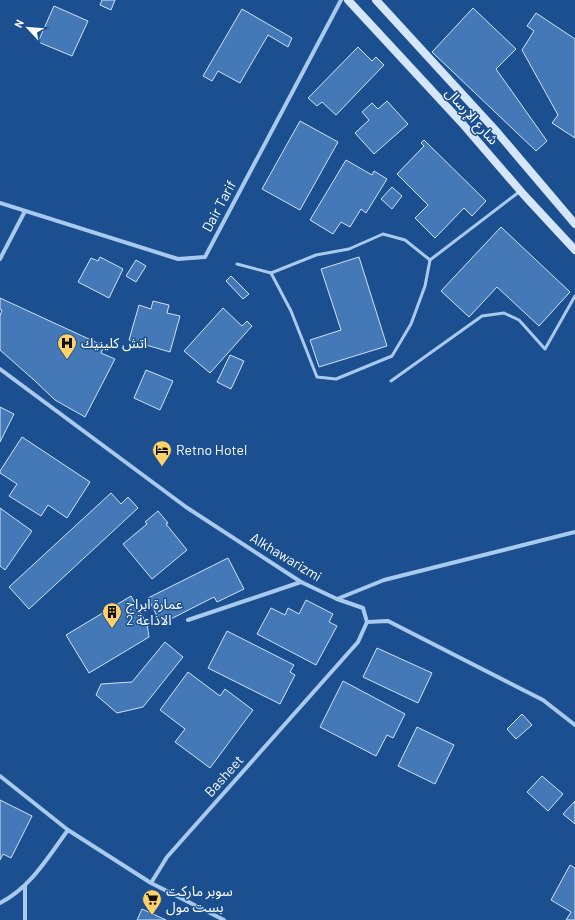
<svg xmlns="http://www.w3.org/2000/svg" width="575" height="920" font-family="Barlow,'Noto Sans Arabic',sans-serif">
  <rect width="100%" height="100%" fill="#1b4f8f"/>
  <g fill="#4478b7" stroke="#cfe3fa">
    <path d="M102,0H115L111,10L100,5Z"/>
    <path d="M54,6L88,21L72,56L38,42Z"/>
    <path d="M473,8L516,49L496,69L547,141L536,151L432,52Z"/>
    <path d="M242,9L292,38L288,47L268,35L240,83L218,71L212,81L203,76Z"/>
    <path d="M536,13L575,39V138L552,123L558,115L522,50L534,31L527,26Z"/>
    <path d="M358,47L372,61L376,57L384,65L336,115L322,102L317,106L308,98Z"/>
    <path d="M387,101L408,124L374,154L355,133L369,120L362,112L372,103L378,109Z"/>
    <path d="M300,121L338,142L300,210L262,189Z"/>
    <path d="M424,140L486,201L472,216L464,208L435,238L415,218L428,205L397,174L424,146L421,143Z"/>
    <path d="M346,160L372,175L374,171L387,179L366,213L361,209L350,227L341,222L333,234L310,220Z"/>
    <path d="M392,187L402,196L392,209L381,199Z"/>
    <path d="M501,227L570,292L539,326L497,287L469,317L441,291Z"/>
    <path d="M100,257L123,269L109,298L78,282L91,258L98,261Z"/>
    <path d="M359,257L387,346L319,367L310,340L341,330L321,269Z"/>
    <path d="M136,260L146,266L136,282L126,276Z"/>
    <path d="M231,276L249,294L243,299L226,281Z"/>
    <path d="M0,298L104,346L101,353L115,359L85,417L55,400L34,380L0,350V316L2,310L0,309Z"/>
    <path d="M153,301L169,305L167,313L180,316L170,352L129,340L139,305L151,309Z"/>
    <path d="M223,308L242,326L247,321L252,326L210,373L184,351Z"/>
    <path d="M230,355L244,361L231,389L217,382Z"/>
    <path d="M146,370L173,381L160,410L134,398Z"/>
    <path d="M0,407L14,414L0,442Z"/>
    <path d="M22,437L90,482L67,518L48,505L41,516L9,496L17,484L0,473V471Z"/>
    <path d="M111,493L121,504L128,497L138,508L29,609L9,587Z"/>
    <path d="M0,508L32,531L5,570L0,566Z"/>
    <path d="M158,511L168,523L166,524L187,550L152,579L123,544L147,524L145,522Z"/>
    <path d="M228,558L244,589L217,602L214,597L161,624L148,598Z"/>
    <path d="M131,596L147,624L149,637L89,673L66,635Z"/>
    <path d="M306,600L333,614L329,622L337,626L316,665L257,634L271,608L285,615L288,608L299,614Z"/>
    <path d="M227,631L294,665L290,672L295,675L280,704L208,668Z"/>
    <path d="M165,642L183,657L143,707L117,713L96,695L101,684L132,682Z"/>
    <path d="M377,648L432,673L418,703L363,677Z"/>
    <path d="M188,672L220,696L225,689L253,710L210,768L175,742L185,729L160,710Z"/>
    <path d="M343,681L405,714L393,738L387,735L376,756L320,727Z"/>
    <path d="M522,714L532,725L516,739L507,729Z"/>
    <path d="M417,727L454,745L435,784L398,766Z"/>
    <path d="M542,776L563,794L548,811L527,792Z"/>
    <path d="M0,800L32,816L11,858L3,854L0,860Z"/>
    <path d="M575,801V824L563,814Z"/>
    <path d="M570,865L575,868V920H566L571,912L551,900Z"/>
    <path d="M142,909L166,920H137Z"/>
  </g>
  <g fill="none" stroke-linecap="round" stroke-linejoin="round">
    <g stroke="#a9c9ee" stroke-width="3">
      <path d="M237,264L271,273L316,255L349,249L383,234L405,240L430,260L519,192"/>
      <path d="M271,273L291,311L317,377L336,379L392,356L411,324L425,286L430,260"/>
      <path d="M391,381L482,316L504,313L519,320L545,349L575,296"/>
    </g>
    <g stroke="#a9c9ee" stroke-width="4">
      <path d="M0,203L178,259L205,257L341,0"/>
      <path d="M0,259L25,211"/>
      <path d="M0,369L186,507L301,582L337,599L363,608L367,622"/>
      <path d="M337,599L384,580L575,532"/>
      <path d="M188,620L301,582"/>
      <path d="M367,622L388,621L543,700L575,725"/>
      <path d="M0,776L68,830L151,883L224,920"/>
      <path d="M151,883L167,857L358,642L367,622"/>
      <path d="M25,886V920"/>
      <path d="M0,903C31,887 48,857 68,830"/>
    </g>
    <g stroke="#d6e6fa" stroke-width="8">
      <path d="M348,0L461,122L524,195L575,250"/>
      <path d="M376,0L497,132L575,224"/>
    </g>
  </g>
  <defs>
    <symbol id="hospital-pin" viewBox="-11 -11 22 30"><path d="M0 17L-7.5 6A9.5 9.5 0 1 1 7.5 6Z" fill="#ffd166" stroke="#1b4f8f"/><path d="M-5-5h3v3.5h4V-5h3V5h-3V1.5h-4V5h-3Z" fill="#111"/></symbol>
    <symbol id="hotel-pin" viewBox="-11 -11 22 30"><path d="M0 17L-7.5 6A9.5 9.5 0 1 1 7.5 6Z" fill="#ffd166" stroke="#1b4f8f"/><path d="M-6-4.5h1.5V1H6V5H4.5V3h-9V5H-6ZM-4 0a1.8 1.8 0 1 1 3.6 0ZM.5 0V-2.5h3Q6-2.5 6 0Z" fill="#111"/></symbol>
    <symbol id="building-pin" viewBox="-11 -11 22 30"><path d="M0 17L-7.5 6A9.5 9.5 0 1 1 7.5 6Z" fill="#ffd166" stroke="#1b4f8f"/><path d="M-4-6H4V6H1V3H-1V6H-4ZM-2.5-4.3h1.7v1.8h-1.7ZM.8-4.3h1.7v1.8H.8ZM-2.5-1h1.7V.8h-1.7ZM.8-1h1.7V.8H.8Z" fill="#111"/></symbol>
    <symbol id="supermarket-pin" viewBox="-11 -11 22 30"><path d="M0 17L-7.5 6A9.5 9.5 0 1 1 7.5 6Z" fill="#ffd166" stroke="#1b4f8f"/><path d="M-6-5.5h2.5l.6 2H6L4.5 2H-2.5L-4.4-4H-6ZM-1.5 3.2a1.3 1.3 0 1 0 .1 0ZM3 3.2a1.3 1.3 0 1 0 .1 0Z" fill="#111"/></symbol>
  </defs>
  <g fill-rule="evenodd">
    <use href="#hospital-pin" x="56" y="332" width="22" height="30"/>
    <use href="#hotel-pin" x="151" y="439" width="22" height="30"/>
    <use href="#building-pin" x="101" y="601" width="22" height="30"/>
    <use href="#supermarket-pin" x="141" y="888" width="22" height="30"/>
  </g>
  <g text-anchor="middle" stroke-width="3" stroke-linejoin="round" paint-order="stroke">
    <g font-size="14" fill="#fff" stroke="#1b4f8f">
      <text transform="translate(472 116) rotate(48)" y="5">شارع الإرسال</text>
      <text transform="translate(219 206) rotate(-62)" y="5">Dair Tarif</text>
      <text transform="translate(286 557) rotate(31)" y="5">Alkhawarizmi</text>
      <text transform="translate(224 776) rotate(-48)" y="5">Basheet</text>
    </g>
    <g font-size="14" fill="#fff" stroke="#1b4f8f" text-anchor="start">
      <text x="81" y="348">اتش كلينيك</text>
      <text x="176" y="455">Retno Hotel</text>
      <text x="126" y="609">عمارة ابراج<tspan x="126" dy="16">الاذاعة 2</tspan></text>
      <text x="166" y="896">سوبر ماركت<tspan x="166" dy="16">بست مول</tspan></text>
    </g>
  </g>
  <g transform="translate(28 28) rotate(296)" stroke="#1b4f8f" stroke-width="3" paint-order="stroke">
  <path d="M0-3L7 15L0 10L-7 15Z" fill="#ffffff"/>
  <text y="-6" font-size="11" font-weight="bold" text-anchor="middle" fill="#ffffff">N</text>
  </g>
</svg>
